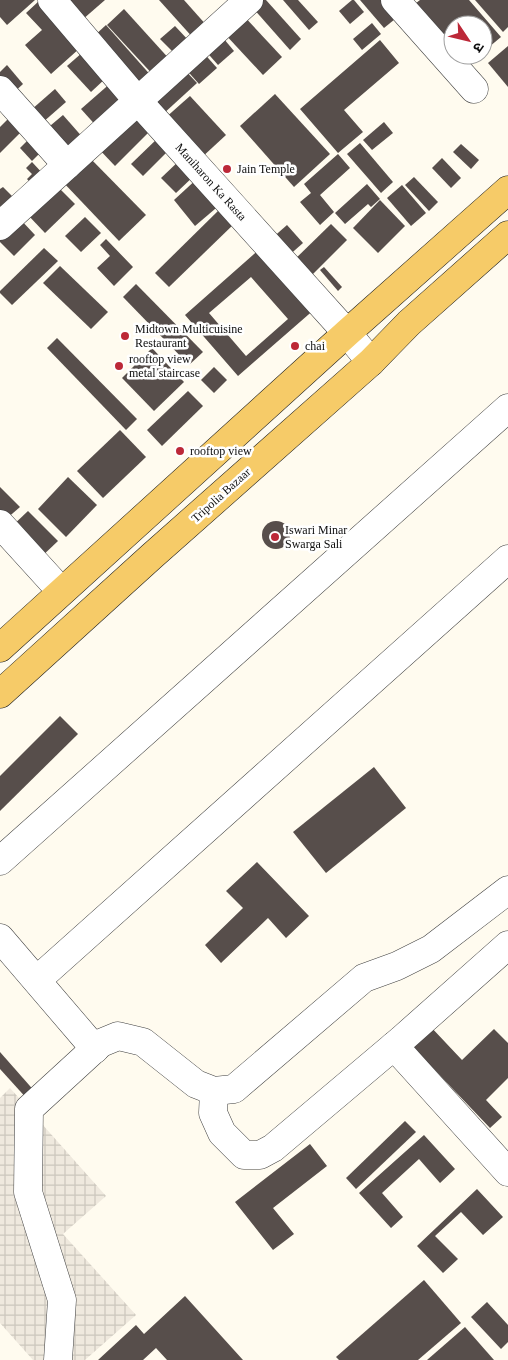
<svg xmlns="http://www.w3.org/2000/svg" width="508" height="1360" font-family="'Times New Roman','Noto Sans Devanagari',serif">
  <defs>
    <pattern id="plaza-grid" width="8" height="8" patternUnits="userSpaceOnUse" patternTransform="scale(1.25)"><rect width="8" height="8" fill="#efe9de"/><path d="M0 4h8M4 0v8" fill="none" stroke="#ccc7bd"/></pattern>
  </defs>
  <rect width="100%" height="100%" fill="#fffbef"/>
  <path fill="url(#plaza-grid)" d="M10,1088L106,1196L63,1234L136,1315L85,1360H33L0,1323V1098Z"/>
  <g fill="#574e4b" fill-rule="evenodd">
    <path d="M0,0H35L7,25L0,17Z"/>
    <path d="M64,0H105L82,20Z"/>
    <path d="M159,0H184L208,27L195,40Z"/>
    <path d="M260,0H266L301,39L290,50L252,7Z"/>
    <path d="M283,0H298L318,22L309,30Z"/>
    <path d="M352,0H354L364,12L350,24L339,11Z"/>
    <path d="M360,0H388L400,15L384,28Z"/>
    <path d="M420,0H469L501,37L483,52V25H453V55H480L464,69L411,7Z"/>
    <path d="M475,0H508V27L503,32Z"/>
    <path d="M39,1L80,48L51,74L25,45L42,30L26,13Z"/>
    <path d="M124,9L172,62L156,78L107,25Z"/>
    <path d="M242,14L282,57L263,75L223,32Z"/>
    <path d="M372,23L381,34L362,50L353,39Z"/>
    <path d="M106,25L154,79L141,90L93,37Z"/>
    <path d="M175,26L190,42L176,55L160,39Z"/>
    <path d="M219,33L234,51L218,65L203,48Z"/>
    <path d="M380,40L399,63L344,110L363,132L338,153L300,109Z"/>
    <path d="M508,46V87L488,63Z"/>
    <path d="M201,50L217,68L199,84L183,66Z"/>
    <path d="M83,52L106,78L91,92L67,66Z"/>
    <path d="M7,65L23,84L11,95L0,83V72Z"/>
    <path d="M183,68L197,83L162,115L148,99Z"/>
    <path d="M113,81L130,101L99,129L81,109Z"/>
    <path d="M55,89L66,102L42,123L31,110Z"/>
    <path d="M275,94L330,154L294,187L240,126Z"/>
    <path d="M190,96L226,135L200,159L164,119Z"/>
    <path d="M135,109L153,128L115,166L96,146Z"/>
    <path d="M13,114L26,127L0,153V127Z"/>
    <path d="M63,115L85,140L67,157L44,131Z"/>
    <path d="M384,122L393,133L372,150L363,140Z"/>
    <path d="M32,136L44,149L32,161L20,148Z"/>
    <path d="M159,137L170,149L143,176L131,164Z"/>
    <path d="M360,143L393,182L381,193L347,154Z"/>
    <path d="M461,144L479,160L471,169L453,152Z"/>
    <path d="M338,154L350,168L320,195L334,212L320,225L300,202L311,193L304,184Z"/>
    <path d="M87,155L146,215L119,241L61,180Z"/>
    <path d="M442,158L461,178L451,188L432,168Z"/>
    <path d="M181,159L196,174L176,193L161,178Z"/>
    <path d="M32,162L45,176L34,187L27,179L32,174L26,168Z"/>
    <path d="M199,177L222,203L195,226L174,200Z"/>
    <path d="M414,177L438,202L429,211L405,185Z"/>
    <path d="M367,184L380,199L371,207L368,204L345,224L335,213Z"/>
    <path d="M402,185L426,213L411,226L387,198Z"/>
    <path d="M57,186L75,204L45,233L27,214Z"/>
    <path d="M3,187L18,202L7,213L0,206V189Z"/>
    <path d="M380,200L405,226L378,253L353,228Z"/>
    <path d="M221,208L236,222L169,287L155,273Z"/>
    <path d="M85,217L101,233L81,252L65,236Z"/>
    <path d="M20,219L35,235L14,256L0,242V239Z"/>
    <path d="M331,224L347,240L305,282L289,265Z"/>
    <path d="M287,225L303,243L286,258L270,240Z"/>
    <path d="M106,239L133,267L114,286L97,268L110,256L100,245Z"/>
    <path d="M262,247L316,308L238,376L185,315ZM251,277L288,319L246,356L209,313Z"/>
    <path d="M44,248L58,261L12,305L0,293V291Z"/>
    <path d="M60,266L108,312L91,329L43,283Z"/>
    <path d="M324,267L342,287L338,291L320,270Z"/>
    <path d="M136,284L203,352L189,365L123,297Z"/>
    <path d="M57,338L137,419L126,430L47,348Z"/>
    <path d="M152,348L184,382L154,411L122,378Z"/>
    <path d="M214,367L227,380L214,393L201,380Z"/>
    <path d="M188,391L203,406L162,446L147,430Z"/>
    <path d="M120,430L146,457L103,498L77,471Z"/>
    <path d="M68,477L97,505L66,537L38,509Z"/>
    <path d="M0,487L20,507L5,520L0,515Z"/>
    <path d="M28,511L58,541L39,559L9,529Z"/>
    <circle cx="276" cy="535" r="14"/>
    <path d="M60,716L78,734L0,811V776Z"/>
    <path d="M374,767L406,808L326,873L293,832Z"/>
    <path d="M257,862L309,916L286,938L268,918L221,963L205,945L243,908L226,891Z"/>
    <path d="M429,1025L462,1060L494,1029L508,1043V1078L486,1100L502,1117L490,1128L410,1044Z"/>
    <path d="M0,1052L37,1094L29,1101L0,1069Z"/>
    <path d="M405,1121L416,1132L356,1189L346,1178Z"/>
    <path d="M424,1135L455,1169L440,1183L419,1159L382,1193L403,1217L391,1228L359,1193Z"/>
    <path d="M310,1144L327,1166L273,1208L294,1234L273,1250L235,1202Z"/>
    <path d="M477,1189L503,1217L483,1235L461,1212L435,1236L458,1259L443,1273L417,1246Z"/>
    <path d="M424,1280L461,1323L418,1360H339L336,1357Z"/>
    <path d="M185,1296L243,1360H167L156,1348L143,1360H98L136,1325L144,1334Z"/>
    <path d="M487,1302L508,1325V1342L501,1349L471,1317Z"/>
    <path d="M465,1327L494,1360H427Z"/>
  </g>
  <g fill="none" stroke-linecap="round" stroke-linejoin="round">
    <defs>
      <g id="minor">
        <path d="M52,0L137,100L347,333L371,362"/>
        <path d="M395,0L474,89"/>
        <path d="M0,90L67,165"/>
        <path d="M0,226L249,0"/>
        <path d="M0,524L61,591"/>
        <path d="M0,861L508,408"/>
        <path d="M0,938L95,1049"/>
        <path d="M37,980L508,559"/>
        <path d="M394,1046L508,1172"/>
        <path d="M214,1091L213,1113L222,1133L244,1155H260L273,1148L401,1040L508,945"/>
        <path d="M58,1360L62,1300L28,1192L29,1109L101,1043L118,1036L143,1042L196,1084L214,1091L234,1089L364,978L397,966L431,949L508,890"/>
      </g>
      <g id="major">
        <path d="M0,648L347,333L508,190"/>
        <path d="M0,694L152,556L371,362L409,323L508,235"/>
      </g>
    </defs>
    <use href="#minor" stroke="#414141" stroke-width="29"/>
    <use href="#major" stroke="#1f1f1f" stroke-width="29"/>
    <use href="#minor" stroke="#fff" stroke-width="28"/>
    <use href="#major" stroke="#f6cb68" stroke-width="28"/>
  </g>
  <g fill="#bc2838" stroke="#fff" stroke-width="2">
    <circle cx="227" cy="169" r="5"/>
    <circle cx="125" cy="336" r="5"/>
    <circle cx="295" cy="346" r="5"/>
    <circle cx="119" cy="366" r="5"/>
    <circle cx="180" cy="451" r="5"/>
    <circle cx="275" cy="537" r="5"/>
  </g>
  <g text-anchor="middle" stroke-width="5" stroke-linejoin="round" paint-order="stroke">
    <g font-size="12" fill="#0e0e0e" stroke="#fff" text-anchor="start">
      <text x="237" y="173">Jain Temple</text>
      <text x="135" y="333">Midtown Multicuisine<tspan x="135" dy="14">Restaurant</tspan></text>
      <text x="305" y="350">chai</text>
      <text x="129" y="363">rooftop view<tspan x="129" dy="14">metal staircase</tspan></text>
      <text x="190" y="455">rooftop view</text>
      <text x="285" y="534">Iswari Minar<tspan x="285" dy="14">Swarga Sali</tspan></text>
    </g>
    <g font-size="12" fill="#0e0e0e" stroke="#fff">
      <text transform="translate(211 182) rotate(48)" y="4">Maniharon Ka Rasta</text>
      <text transform="translate(221 495) rotate(-42)" y="4">Tripolia Bazaar</text>
    </g>
  </g>
  <g transform="translate(468 40) rotate(125)"><circle r="24" fill="#ffffff" stroke="#9f9f9f"/>
  <path d="M0-4L9 19L0 12L-9 19Z" fill="#bc2838"/>
  <text y="-8" font-size="14" font-weight="bold" text-anchor="middle" fill="#0e0e0e">उ</text>
  </g>
</svg>
